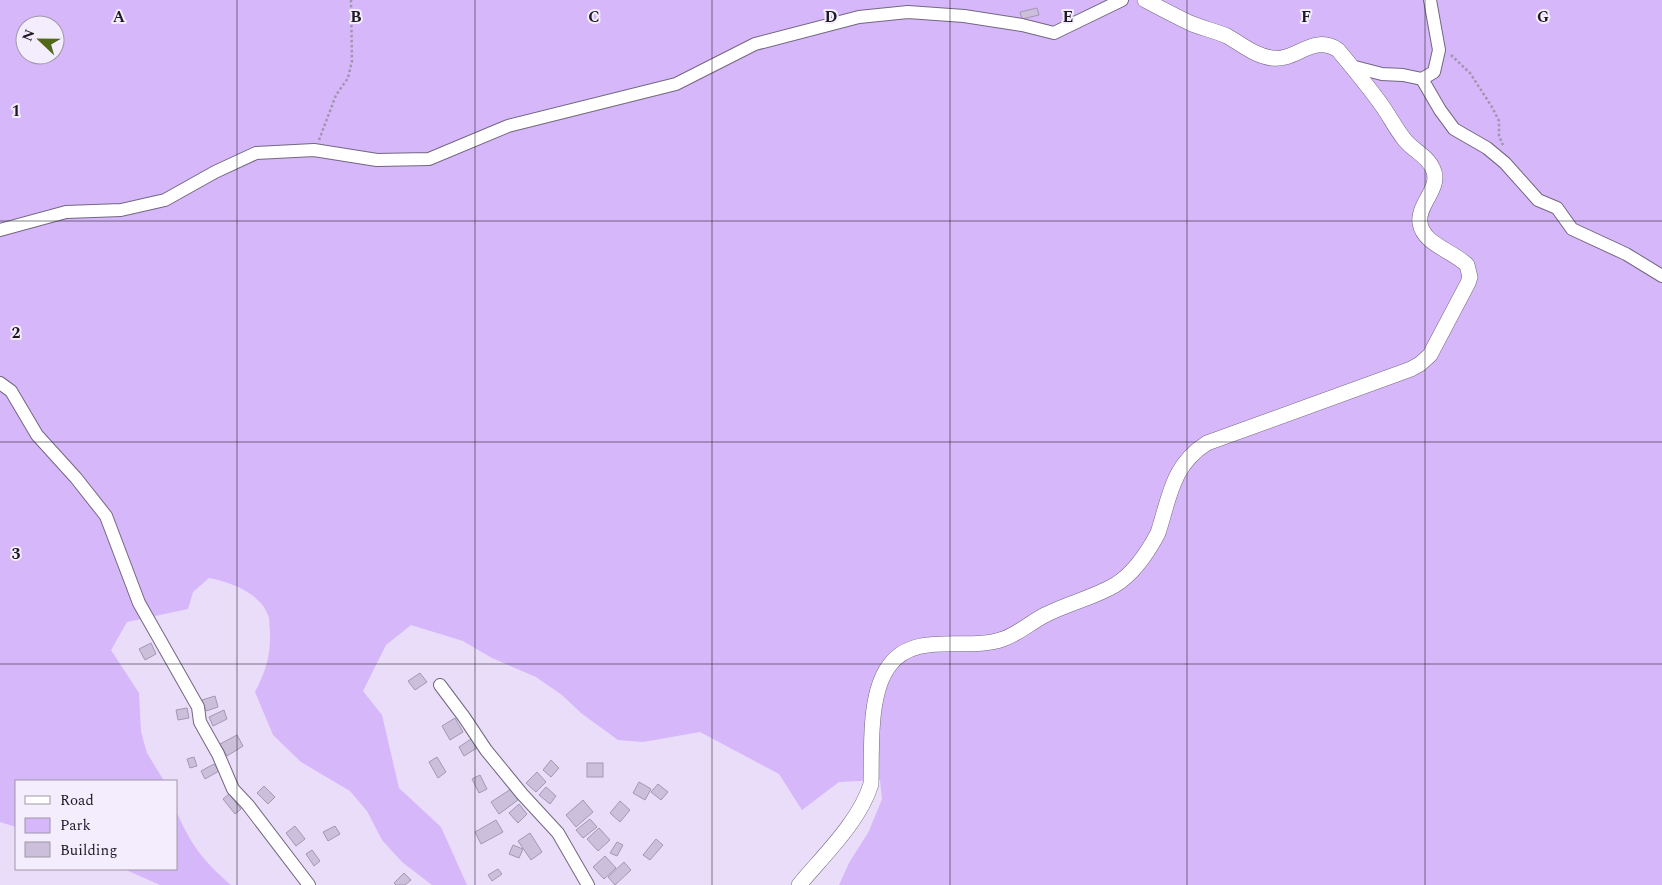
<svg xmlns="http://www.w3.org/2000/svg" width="1662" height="885" font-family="Spectral,serif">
  <rect width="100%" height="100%" fill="#e9ddfa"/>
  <g fill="#d6b7fa" fill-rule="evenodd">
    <path d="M0,0H1662V885H839L849,863L869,831L882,799L880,780L839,782L802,810L779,774L700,732L643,742L618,740L581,713L562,695L536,677L492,658L463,641L411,625L386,645L363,691L382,715L399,788L441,827L467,885H432L402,862L382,840L367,811L350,791L301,762L273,735L255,692C266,671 271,655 270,630C269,626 270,619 268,615C259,592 230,582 209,578L193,592L188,609L127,622L111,650L139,693L141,732L147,753L164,781H16V827L0,822ZM25,25H55V55H25Z"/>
    <path d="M176,811C192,846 202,860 231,885H160L124,869H176Z"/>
  </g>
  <g fill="#cbbfdb" stroke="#a397b2">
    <path d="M1037,8L1039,15L1022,19L1020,12Z"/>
    <path d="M151,643L156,654L145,660L139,649Z"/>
    <path d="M420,673L427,682L415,690L408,681Z"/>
    <path d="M215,696L218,707L206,711L202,700Z"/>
    <path d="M187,708L189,718L178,720L176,710Z"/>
    <path d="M224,710L227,719L213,726L209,717Z"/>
    <path d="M455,718L463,732L450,740L442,726Z"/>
    <path d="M237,735L243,746L227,756L220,744Z"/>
    <path d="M471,739L477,748L464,756L459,747Z"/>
    <path d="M194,757L197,766L190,768L187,759Z"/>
    <path d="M437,757L446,772L438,778L429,762Z"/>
    <path d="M551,760L559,768L551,777L543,770Z"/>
    <rect x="587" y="763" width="16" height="14"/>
    <path d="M214,764L219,771L205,779L201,771Z"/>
    <path d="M537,772L546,782L536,792L526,783Z"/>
    <path d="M480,775L487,789L479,793L472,779Z"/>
    <path d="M639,782L651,789L645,800L633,793Z"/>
    <path d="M658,784L668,792L661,800L651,792Z"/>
    <path d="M264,786L275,797L268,804L257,793Z"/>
    <path d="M546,787L556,796L550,804L539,795Z"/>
    <path d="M511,789L518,800L499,814L491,802Z"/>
    <path d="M229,794L241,809L235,814L223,799Z"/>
    <path d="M583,800L593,812L576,827L566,815Z"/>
    <path d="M620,801L630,810L620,822L610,813Z"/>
    <path d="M519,804L527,814L518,823L509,813Z"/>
    <path d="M590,819L597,827L583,838L576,830Z"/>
    <path d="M496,820L503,832L481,844L475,832Z"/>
    <path d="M295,826L305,839L296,846L286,833Z"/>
    <path d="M335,826L340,834L328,841L323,832Z"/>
    <path d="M599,828L610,840L598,851L587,839Z"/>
    <path d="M530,833L542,852L531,860L518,841Z"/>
    <path d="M656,839L663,845L650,860L643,855Z"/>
    <path d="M617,842L623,845L617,856L610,853Z"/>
    <path d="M513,845L523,849L519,858L509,854Z"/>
    <path d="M312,850L320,861L314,866L306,854Z"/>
    <path d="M605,856L616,868L604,879L593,867Z"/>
    <path d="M624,862L631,870L615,885L608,877Z"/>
    <path d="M498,869L502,874L492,881L488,875Z"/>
    <path d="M404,873L411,880L405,885H396L394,883Z"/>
  </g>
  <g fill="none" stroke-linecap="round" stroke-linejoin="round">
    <defs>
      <g id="minor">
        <path d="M1430,0L1439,50L1434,72L1422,79L1440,110L1454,129L1487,148L1505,163L1538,200L1557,208L1572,229L1626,254L1662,276"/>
        <path d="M1351,66L1382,74L1403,75L1422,79"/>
        <path d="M0,230L66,212L121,210L165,200L215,172L256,153L314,150L377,160L429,159L508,126L676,84L755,44L859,17L908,12L964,16L1022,25L1054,33L1122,0"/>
        <path d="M0,383L11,391L37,435L76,478L106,516L139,603L198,707L200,722L218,754L233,789L248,805L309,885"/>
        <path d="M440,685L464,717L486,750L522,794L558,833L588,885"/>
      </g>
      <path id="tertiary" d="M799,885C823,856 860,821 871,784C872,750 868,694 889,666C914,630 967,652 1003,639C1018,634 1031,622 1045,615C1068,603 1093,598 1115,585C1133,574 1148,552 1158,533C1170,496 1172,465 1207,443L1411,369L1420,364L1430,355L1468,283L1470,277L1467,265C1453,251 1423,244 1420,223C1417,204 1442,188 1433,169C1428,156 1412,150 1404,139C1396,129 1390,117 1383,107C1369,87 1353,68 1338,50C1314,33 1295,62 1272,58C1255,56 1241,44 1227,36C1215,31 1202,28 1190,23C1175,16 1160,8 1145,0"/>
    </defs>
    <use href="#minor" stroke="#736780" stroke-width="14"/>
    <use href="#tertiary" stroke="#736780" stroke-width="16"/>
    <g stroke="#9f95ac" stroke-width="2.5" stroke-dasharray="2.5 2.5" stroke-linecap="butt">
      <path d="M1451,55L1470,73L1492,107L1499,121V136L1503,145"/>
      <path d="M319,140L336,95L348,78L352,61L351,0"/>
    </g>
    <use href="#minor" stroke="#fff" stroke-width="12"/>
    <use href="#tertiary" stroke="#fff" stroke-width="15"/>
  </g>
  <path fill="none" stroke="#1e1923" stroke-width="1" stroke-opacity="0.55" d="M237,0V885M475,0V885M712,0V885M950,0V885M1187,0V885M1425,0V885M0,221H1662M0,442H1662M0,664H1662"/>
  <g font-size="16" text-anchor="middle" font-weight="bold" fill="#1e1923" stroke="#f4edfe" stroke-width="4" stroke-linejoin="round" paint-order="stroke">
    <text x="119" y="22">A</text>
    <text x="356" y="22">B</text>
    <text x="594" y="22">C</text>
    <text x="831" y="22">D</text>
    <text x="1068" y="22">E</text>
    <text x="1306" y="22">F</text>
    <text x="1543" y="22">G</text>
    <text x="16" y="116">1</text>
    <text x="16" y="338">2</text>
    <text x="16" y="559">3</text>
  </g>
  <rect x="15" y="780" width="162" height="90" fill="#f4edfe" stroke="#9e98a6"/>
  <rect x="25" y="796" width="25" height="8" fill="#ffffff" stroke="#9e98a6"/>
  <text x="60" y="805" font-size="15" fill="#1e1923">Road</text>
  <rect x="25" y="818" width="25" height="15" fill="#d6b7fa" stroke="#9e98a6"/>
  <text x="60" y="830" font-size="15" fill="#1e1923">Park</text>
  <rect x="25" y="842" width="25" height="15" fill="#cbbfdb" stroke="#9e98a6"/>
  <text x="60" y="855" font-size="15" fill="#1e1923">Building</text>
  <g transform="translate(40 40) rotate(292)"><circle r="24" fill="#f4edfe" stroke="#9e98a6"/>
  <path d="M0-4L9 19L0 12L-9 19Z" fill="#506818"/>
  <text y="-8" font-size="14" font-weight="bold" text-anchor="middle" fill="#1e1923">N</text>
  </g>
</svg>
